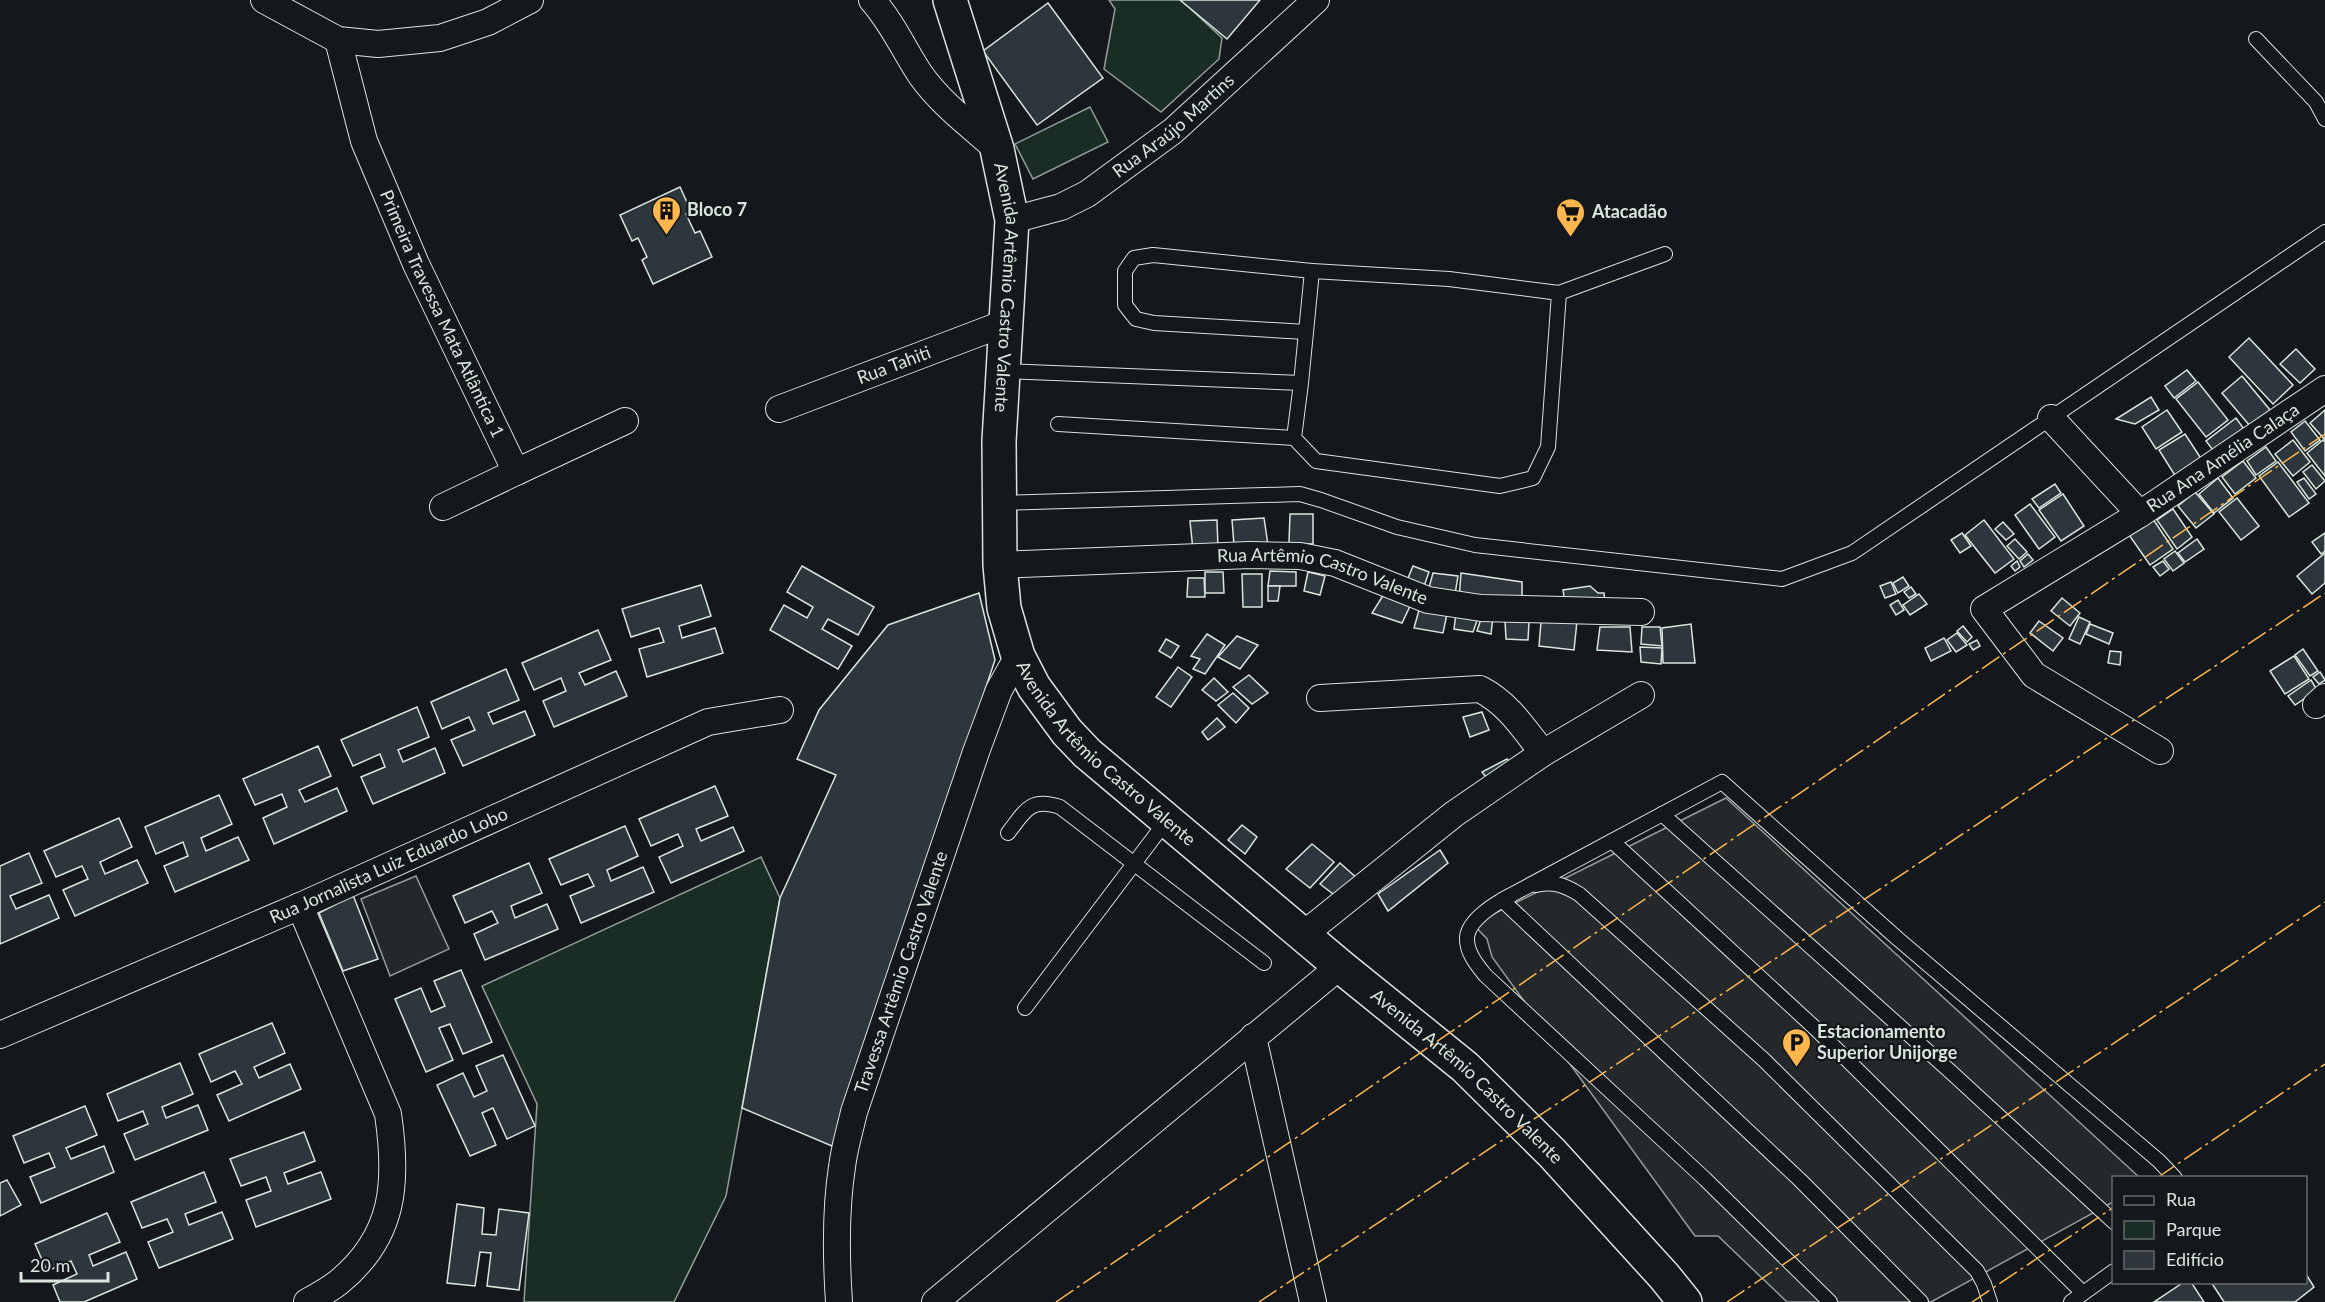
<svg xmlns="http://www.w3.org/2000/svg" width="2325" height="1302" font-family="Lato,sans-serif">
  <rect width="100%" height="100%" fill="#14181c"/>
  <g fill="#1a2d24" stroke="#939e99" stroke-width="1.5">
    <path d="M1109,0H1181L1222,38L1219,59L1161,112L1104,69L1115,9Z"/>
    <path d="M1090,107L1108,142L1033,179L1015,144Z"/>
    <path d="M761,857L780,898L726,1196L674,1302H524L537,1104L482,986Z"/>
  </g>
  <g fill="#24282b" stroke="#939e99" stroke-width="1.5">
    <path d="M1726,798L2139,1177L2114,1178L2113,1202L1931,1302H1787L1718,1236H1695L1492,957L1487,939L1473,924Z"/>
    <path d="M416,876L449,949L390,976L361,899Z"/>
  </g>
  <g fill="#2c363c" stroke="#d8e6dc" stroke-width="1.5">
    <path d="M1180,0H1260L1227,39Z"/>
    <path d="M1048,3L1103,78L1037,125L983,51Z"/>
    <path d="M680,187L691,211L686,214L695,233L700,231L712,257L653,284L642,260L647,257L638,238L632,241L620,215Z"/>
    <path d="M2249,338L2293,385L2273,404L2229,357Z"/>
    <path d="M2296,349L2315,369L2300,383L2280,364Z"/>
    <path d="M2187,370L2196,381L2174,398L2165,386Z"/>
    <path d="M2242,376L2270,410L2250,426L2222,393Z"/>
    <path d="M2198,382L2228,420L2206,437L2176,399Z"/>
    <path d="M2151,397L2159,410L2135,424L2116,419Z"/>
    <path d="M2167,410L2182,432L2156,449L2142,427Z"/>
    <path d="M2325,410V440L2310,423Z"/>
    <path d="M2236,418L2246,432L2216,454L2206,441Z"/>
    <path d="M2305,421L2320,440L2305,451L2291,432Z"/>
    <path d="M2185,434L2202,460L2176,477L2159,450Z"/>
    <path d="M2293,440L2310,462L2293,476L2275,454Z"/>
    <path d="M2323,440L2325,442V476L2307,453Z"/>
    <path d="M2266,447L2276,461L2256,475L2247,461Z"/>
    <path d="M2243,461L2256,478L2235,494L2222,477Z"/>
    <path d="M2278,462L2309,503L2289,517L2259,476Z"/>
    <path d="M2312,465L2325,481L2316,489L2303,472Z"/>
    <path d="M2218,478L2233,498L2214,513L2199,494Z"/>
    <path d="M2304,478L2316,494L2309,499L2297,482Z"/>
    <path d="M2055,484L2061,493L2039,508L2032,499Z"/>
    <path d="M2195,492L2214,514L2196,528L2178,506Z"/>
    <path d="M2063,494L2084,526L2061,541L2039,510Z"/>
    <path d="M2237,498L2259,526L2241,540L2219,512Z"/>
    <path d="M2030,504L2055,537L2039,549L2015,515Z"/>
    <path d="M2173,509L2192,537L2177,549L2157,520Z"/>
    <path d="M1290,514H1313V544L1289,543Z"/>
    <path d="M2151,516L2173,549L2150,565L2127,532Z"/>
    <path d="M1264,518L1268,545H1234L1232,520Z"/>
    <path d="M1217,520L1218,549L1193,550L1190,521Z"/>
    <path d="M1984,520L2014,559L1995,573L1965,535Z"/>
    <path d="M2003,522L2014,534L2006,540L1995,529Z"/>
    <path d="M1962,533L1971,546L1960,553L1951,540Z"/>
    <path d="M2325,533V551L2321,554L2312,542Z"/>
    <path d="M2015,539L2027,552L2019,559L2007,546Z"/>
    <path d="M2197,539L2204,549L2185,562L2178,553Z"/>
    <path d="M2175,551L2184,563L2173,571L2164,559Z"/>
    <path d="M2325,553V583L2312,594L2297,576Z"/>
    <path d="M2028,554L2033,560L2024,567L2020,561Z"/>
    <path d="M2017,561L2020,567L2015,571L2011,566Z"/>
    <path d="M2163,561L2169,569L2160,576L2153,567Z"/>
    <path d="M802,566L874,607L858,635L828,619L822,629L852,646L838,669L770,630L784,605L807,618L813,607L787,592Z"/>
    <path d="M1413,566L1429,572L1422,592L1406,583Z"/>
    <path d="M1270,571L1296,572V586H1268Z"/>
    <path d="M1205,572H1223L1224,593H1205Z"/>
    <path d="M1308,572L1325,576L1320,595L1304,591Z"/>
    <path d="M1433,573L1458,576L1454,600L1428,591Z"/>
    <path d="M1461,573L1522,582V604L1459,600Z"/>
    <path d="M1242,574H1262V607H1243Z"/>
    <path d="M1903,577L1909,586L1898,593L1893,583Z"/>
    <path d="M1188,578H1204L1205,597H1187Z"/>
    <path d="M1891,582L1896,594L1885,598L1880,586Z"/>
    <path d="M701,585L711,616L679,626L682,638L715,628L723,653L647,677L639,649L664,642L659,628L631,637L622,609Z"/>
    <path d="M1268,586H1280L1278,601H1268Z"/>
    <path d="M1590,586L1598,593H1604L1605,604L1566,610L1563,590Z"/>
    <path d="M1911,587L1916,594L1909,598L1904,592Z"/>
    <path d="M979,593L995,660L832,1146L742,1108L780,898L836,775L797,759L819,710L888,625Z"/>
    <path d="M1384,594L1412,602L1402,623L1372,613Z"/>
    <path d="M1919,594L1927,604L1910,615L1903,605Z"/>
    <path d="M2062,598L2080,613L2070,626L2051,611Z"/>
    <path d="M1898,600L1904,610L1896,615L1890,605Z"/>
    <path d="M1419,610L1447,614L1443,633L1414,628Z"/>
    <path d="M1456,613L1479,615L1473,632L1454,629Z"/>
    <path d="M1483,613L1493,616L1491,634L1477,631Z"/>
    <path d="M2079,617L2090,622L2080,644L2069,639Z"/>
    <path d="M1505,620L1529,622L1528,640L1506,639Z"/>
    <path d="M1577,621L1574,650L1539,646L1541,622Z"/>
    <path d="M2039,621L2063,638L2053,651L2030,633Z"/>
    <path d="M1691,624L1695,663H1663L1662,628Z"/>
    <path d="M2090,624L2113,633L2109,644L2086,634Z"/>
    <path d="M1963,626L1972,637L1967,642L1957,631Z"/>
    <path d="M1600,627H1630L1632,652L1597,650Z"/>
    <path d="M1642,627H1660L1662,646L1641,644Z"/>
    <path d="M598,630L611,660L579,673L585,685L616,671L627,696L554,727L543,701L566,691L561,678L534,690L522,663Z"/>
    <path d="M1957,633L1967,645L1956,652L1947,640Z"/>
    <path d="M1207,634L1225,645L1205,674L1193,669L1200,659L1191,656Z"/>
    <path d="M1237,636L1258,645L1240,669L1218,657Z"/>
    <path d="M1944,638L1951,651L1931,661L1925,648Z"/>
    <path d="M1166,639L1179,646L1171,658L1159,651Z"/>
    <path d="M1977,640L1980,646L1973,650L1969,644Z"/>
    <path d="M1640,647L1662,648L1661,664L1641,662Z"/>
    <path d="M2303,649L2318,671L2310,676L2295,655Z"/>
    <path d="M2110,651L2121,652L2120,665L2108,663Z"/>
    <path d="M2294,656L2309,679L2285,694L2270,671Z"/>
    <path d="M1178,667L1192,677L1171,707L1156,697Z"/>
    <path d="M506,669L519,700L488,713L493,724L525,711L535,735L463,766L451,740L475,730L469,717L442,729L431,702Z"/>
    <path d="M2320,672L2325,680L2319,684L2313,677Z"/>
    <path d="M1249,675L1268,693L1252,704L1233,687Z"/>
    <path d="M1214,678L1228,692L1216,701L1202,690Z"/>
    <path d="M2311,680L2317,690L2295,705L2288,696Z"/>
    <path d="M1233,693L1249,708L1236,723L1218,705Z"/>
    <path d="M417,707L429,737L398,750L403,762L435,748L445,773L373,804L361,777L385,767L380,754L353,766L341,740Z"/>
    <path d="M1482,712L1489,730L1470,737L1463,717Z"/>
    <path d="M1217,718L1225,727L1208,740L1202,732Z"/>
    <path d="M318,746L331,776L299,790L305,802L337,788L347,811L274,844L263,818L287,807L282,794L255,805L243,779Z"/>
    <path d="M1507,759L1513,765L1489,781L1482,772Z"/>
    <path d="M715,786L728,816L696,829L701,841L733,827L744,851L671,883L659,857L683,846L678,834L651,846L639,819Z"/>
    <path d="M219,795L232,824L201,838L206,851L238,837L249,860L175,892L164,866L188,856L183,842L156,854L145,827Z"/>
    <path d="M119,818L132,847L100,862L105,874L137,860L148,883L75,916L63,890L88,879L82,866L56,877L44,851Z"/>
    <path d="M1242,825L1257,837L1245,854L1228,840Z"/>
    <path d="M625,826L638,856L607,870L611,881L643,867L654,892L581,923L570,896L594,886L588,874L561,885L549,859Z"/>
    <path d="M1312,844L1334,862L1310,888L1286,869Z"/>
    <path d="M1440,850L1448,863L1388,911L1378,894Z"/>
    <path d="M29,853L42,883L10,896L16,909L49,895L59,918L0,944V866Z"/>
    <path d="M529,863L542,893L511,906L515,918L547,904L558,929L485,960L474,934L498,923L492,911L465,923L453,896Z"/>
    <path d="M1340,863L1359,880L1341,900L1320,884Z"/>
    <path d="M353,895L378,959L343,971L319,913Z"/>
    <path d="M461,970L492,1042L463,1054L450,1024L439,1028L453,1060L426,1072L395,999L421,988L431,1012L445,1006L434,981Z"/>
    <path d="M272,1023L285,1053L254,1067L259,1078L290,1064L301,1089L229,1121L217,1095L242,1084L235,1071L211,1082L199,1054Z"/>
    <path d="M503,1055L535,1126L507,1139L493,1108L482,1113L496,1145L470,1156L437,1085L463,1073L474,1097L487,1091L476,1066Z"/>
    <path d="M180,1063L193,1094L162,1107L166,1118L198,1105L208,1130L135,1160L124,1134L148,1124L143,1111L118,1121L107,1094Z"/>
    <path d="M85,1106L97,1135L66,1148L71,1159L104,1146L114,1172L41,1203L30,1177L55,1167L49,1153L24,1163L13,1136Z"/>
    <path d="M304,1132L315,1161L284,1173L288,1184L321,1172L331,1199L256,1227L246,1200L271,1191L266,1177L241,1186L230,1159Z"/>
    <path d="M204,1172L216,1202L185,1214L189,1225L222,1212L233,1239L159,1268L148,1242L173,1232L167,1219L142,1228L131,1202Z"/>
    <path d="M7,1180L21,1205L0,1216V1183Z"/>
    <path d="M457,1204L484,1208L482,1234L496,1235L499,1209L529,1213L519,1290L487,1286L491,1253L480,1252L475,1286L447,1283Z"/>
    <path d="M107,1213L120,1242L89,1255L93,1266L126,1252L137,1279L84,1302H60L53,1285L77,1274L71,1261L47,1271L35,1244Z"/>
    <path d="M2306,1274L2314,1287L2295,1302H2224L2211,1282H2306Z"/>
    <path d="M2184,1282H2191L2204,1302H2154Z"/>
  </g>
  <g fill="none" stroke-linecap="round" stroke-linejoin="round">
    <defs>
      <g id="lane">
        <path d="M2256,39L2316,102L2325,119"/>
        <path d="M1559,293L1665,254"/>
        <path d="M1306,332L1154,323L1136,319L1125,305V271L1134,258L1153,255L1312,271"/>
        <path d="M1004,371L1301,383L1294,438L1316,461L1500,486L1533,478L1548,447L1559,293L1449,279L1312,271L1301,383"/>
        <path d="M1058,424L1294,438"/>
        <path d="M999,503L1300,494L1321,500L1397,527L1475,545L1782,579L1852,553L2325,232"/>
        <path d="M1662,814L1952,1073L2114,1222"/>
        <path d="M1008,833C1025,811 1030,797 1060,807L1264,963"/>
        <path d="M1612,841L1815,1028L2083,1293"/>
        <path d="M1536,885C1554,881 1564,885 1579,894L1764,1060L1977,1271L1984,1284L1990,1302"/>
        <path d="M1510,896C1496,903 1469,919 1467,937C1466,952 1477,965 1485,975L1705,1179L1830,1302"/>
        <path d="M1025,1008L1167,820"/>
        <path d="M1921,1302L1800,1180L1502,900L1722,782L1898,939L2159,1161L2175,1178"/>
        <path d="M2071,1302L2114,1271"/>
      </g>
      <g id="street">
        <path d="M264,0L338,40L378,44L440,38L488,22L530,0"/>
        <path d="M872,0C892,22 904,50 920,74C940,103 971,126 997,149"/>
        <path id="s1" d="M338,40L364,141L416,264L516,472L625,421"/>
        <path id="s2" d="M1012,220L1061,207L1087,194L1173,131L1316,0"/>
        <path id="s3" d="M779,409L1008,322"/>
        <path id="s4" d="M2051,418L2140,514L2325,389"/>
        <path d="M443,507L516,472"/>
        <path d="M2140,514L1984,609L2034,675L2160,751"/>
        <path id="s5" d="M1000,565L1250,555L1300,556L1335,563L1428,600L1481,608L1641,612"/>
        <path d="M1320,698L1480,689C1509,704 1524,729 1543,753"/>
        <path d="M2316,705L2325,697"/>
        <path d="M300,906L388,1114C398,1182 395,1236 339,1282C329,1290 318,1296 307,1302"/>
        <path d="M1303,935L1454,814L1543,753L1641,695"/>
        <path id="s6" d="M0,1035L300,906L708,722L780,710"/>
        <path d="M1253,1037L1313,1302"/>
        <path id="s7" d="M839,1302C836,1257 835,1212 842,1167C844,1149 850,1130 854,1112L976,752L999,690L1018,656"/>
        <path d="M935,1302L1340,966"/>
      </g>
      <g id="secondary">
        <path id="s8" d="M950,0L997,149L1012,220L999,441L1000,565L1004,608L1018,656L1034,687L1067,732L1087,753L1340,966L1465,1067L1552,1153L1664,1276L1685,1302"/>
      </g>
    </defs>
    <use href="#lane" stroke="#d8e6dc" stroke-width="16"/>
    <use href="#street" stroke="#d8e6dc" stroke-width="28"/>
    <use href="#secondary" stroke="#d8e6dc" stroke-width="36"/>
    <use href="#lane" stroke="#14181c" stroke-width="14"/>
    <use href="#street" stroke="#14181c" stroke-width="26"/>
    <use href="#secondary" stroke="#14181c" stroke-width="33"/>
    <g stroke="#ffb74d" stroke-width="1.5" stroke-dasharray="21 4.5 3 4.5" stroke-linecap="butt">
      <path d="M2157,1178L2325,1064"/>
      <path d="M1056,1302L2325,434"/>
      <path d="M1259,1302L2325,593"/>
      <path d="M1727,1302L2325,902"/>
      <path d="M1972,1302L2114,1207"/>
    </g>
  </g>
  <defs>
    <symbol id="building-pin" viewBox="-11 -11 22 30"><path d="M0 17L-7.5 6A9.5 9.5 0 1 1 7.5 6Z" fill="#ffb74d" stroke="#14181c"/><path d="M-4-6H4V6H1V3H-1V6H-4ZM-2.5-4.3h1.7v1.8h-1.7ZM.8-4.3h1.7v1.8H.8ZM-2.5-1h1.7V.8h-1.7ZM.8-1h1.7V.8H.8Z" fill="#111"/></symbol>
    <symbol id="supermarket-pin" viewBox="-11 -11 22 30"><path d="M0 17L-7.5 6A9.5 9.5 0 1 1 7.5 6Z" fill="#ffb74d" stroke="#14181c"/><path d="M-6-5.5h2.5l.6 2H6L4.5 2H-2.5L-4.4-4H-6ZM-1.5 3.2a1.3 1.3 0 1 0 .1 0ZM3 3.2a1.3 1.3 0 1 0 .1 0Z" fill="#111"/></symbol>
    <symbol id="parking-pin" viewBox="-11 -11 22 30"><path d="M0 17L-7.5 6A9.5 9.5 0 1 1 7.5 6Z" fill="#ffb74d" stroke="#14181c"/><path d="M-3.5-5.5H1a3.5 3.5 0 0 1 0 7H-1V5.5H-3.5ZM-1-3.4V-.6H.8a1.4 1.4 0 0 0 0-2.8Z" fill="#111"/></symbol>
  </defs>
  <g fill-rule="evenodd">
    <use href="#building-pin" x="650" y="194" width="33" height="45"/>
    <use href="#supermarket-pin" x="1554" y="196" width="33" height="45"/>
    <use href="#parking-pin" x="1780" y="1026" width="33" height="45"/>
  </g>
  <g text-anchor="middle" stroke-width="4.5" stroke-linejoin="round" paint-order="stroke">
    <g font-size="18" fill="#d8e6dc" stroke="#14181c">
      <text dy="6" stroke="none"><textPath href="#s2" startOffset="190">Rua Araújo Martins</textPath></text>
      <text dy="6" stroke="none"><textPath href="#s8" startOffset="296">Avenida Artêmio Castro Valente</textPath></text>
      <text dy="6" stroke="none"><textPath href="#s1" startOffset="294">Primeira Travessa Mata Atlântica 1</textPath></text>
      <text dy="6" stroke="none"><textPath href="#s3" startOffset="123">Rua Tahiti</textPath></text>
      <text dy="6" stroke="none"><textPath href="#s4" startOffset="231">Rua Ana Amélia Calaça</textPath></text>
      <text dy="6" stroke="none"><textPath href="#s5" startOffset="326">Rua Artêmio Castro Valente</textPath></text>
      <text dy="6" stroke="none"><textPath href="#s8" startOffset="800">Avenida Artêmio Castro Valente</textPath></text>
      <text dy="6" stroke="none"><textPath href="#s6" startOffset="424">Rua Jornalista Luiz Eduardo Lobo</textPath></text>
      <text dy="6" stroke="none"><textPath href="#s7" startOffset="339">Travessa Artêmio Castro Valente</textPath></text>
      <text dy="6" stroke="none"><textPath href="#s8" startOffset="1286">Avenida Artêmio Castro Valente</textPath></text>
    </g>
    <g font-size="18" font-weight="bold" fill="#d8e6dc" stroke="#14181c" text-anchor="start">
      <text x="687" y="216">Bloco 7</text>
      <text x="1592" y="218">Atacadão</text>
      <text x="1817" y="1038">Estacionamento<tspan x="1817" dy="21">Superior Unijorge</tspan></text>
    </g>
  </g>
  <rect x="2112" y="1176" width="195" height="108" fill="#14181c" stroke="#626a69" stroke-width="1.5"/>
  <rect x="2124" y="1196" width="30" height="9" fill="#14181c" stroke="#626a69" stroke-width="1.5"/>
  <text x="2166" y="1206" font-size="18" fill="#d8e6dc">Rua</text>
  <rect x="2124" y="1221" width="30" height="18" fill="#1a2d24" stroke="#626a69" stroke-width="1.5"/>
  <text x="2166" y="1236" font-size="18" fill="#d8e6dc">Parque</text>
  <rect x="2124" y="1251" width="30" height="18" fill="#2c363c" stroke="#626a69" stroke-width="1.5"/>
  <text x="2166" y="1266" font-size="18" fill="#d8e6dc">Edifício</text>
  <path d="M21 1272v9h87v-9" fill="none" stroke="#d8e6dc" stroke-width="3"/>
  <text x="30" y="1272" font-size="18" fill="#d8e6dc" stroke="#14181c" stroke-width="4.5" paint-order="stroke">20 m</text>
</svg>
